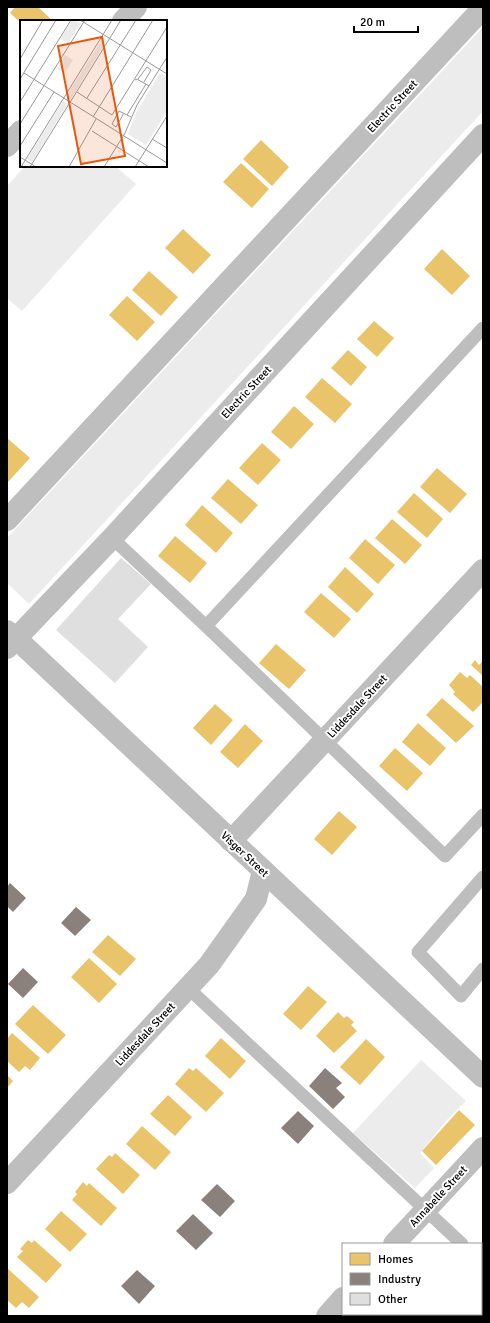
<svg xmlns="http://www.w3.org/2000/svg" width="490" height="1323" font-family="Signika,sans-serif">
  <rect width="100%" height="100%" fill="#fff"/>
  <g fill="#ececec">
    <path d="M483,27V111L29,604L7,583V538Z"/>
    <path d="M25,166H115L136,184L22,311L7,298V186Z"/>
    <path d="M421,1060L466,1101L446,1121L420,1153L434,1168L415,1188L353,1133Z"/>
  </g>
  <g fill="#e9c46a">
    <path d="M15,7H38L53,21H21V23L10,13Z"/>
    <path d="M261,140L289,167L272,186L243,159Z"/>
    <path d="M241,163L269,189L252,208L223,182Z"/>
    <path d="M183,229L211,255L193,274L165,248Z"/>
    <path d="M442,249L470,276L452,295L424,269Z"/>
    <path d="M149,271L178,297L161,316L132,290Z"/>
    <path d="M127,296L155,322L137,341L109,315Z"/>
    <path d="M374,321L394,338L377,357L357,339Z"/>
    <path d="M348,350L367,367L351,386L331,368Z"/>
    <path d="M322,378L352,404L335,423L305,397Z"/>
    <path d="M294,406L314,424L291,449L271,432Z"/>
    <path d="M7,438L30,458L8,482L7,481Z"/>
    <path d="M262,443L281,460L258,485L239,468Z"/>
    <path d="M437,468L467,494L450,513L420,487Z"/>
    <path d="M228,479L258,505L241,524L211,498Z"/>
    <path d="M414,493L443,519L427,538L397,512Z"/>
    <path d="M202,505L233,533L216,553L185,525Z"/>
    <path d="M392,519L422,545L405,564L375,538Z"/>
    <path d="M175,536L207,563L190,583L158,556Z"/>
    <path d="M365,539L395,565L378,584L349,558Z"/>
    <path d="M345,567L374,594L357,613L328,587Z"/>
    <path d="M321,593L351,619L334,638L304,612Z"/>
    <path d="M276,644L306,670L289,689L259,663Z"/>
    <path d="M475,660L479,665L483,661V676L471,665Z"/>
    <path d="M460,672L467,678L470,675L483,687V702L473,712L453,694L455,692L449,685Z"/>
    <path d="M442,698L474,726L456,743L426,715Z"/>
    <path d="M215,704L233,720L211,745L193,728Z"/>
    <path d="M418,723L446,748L430,766L402,742Z"/>
    <path d="M245,724L263,741L238,768L220,752Z"/>
    <path d="M395,748L423,773L407,791L379,766Z"/>
    <path d="M339,811L357,827L332,855L314,839Z"/>
    <path d="M108,935L136,959L120,976L92,952Z"/>
    <path d="M89,958L117,984L99,1003L71,977Z"/>
    <path d="M308,986L327,1002L301,1030L283,1014Z"/>
    <path d="M33,1005L66,1035L48,1054L15,1024Z"/>
    <path d="M338,1012L344,1018L347,1016L354,1022L351,1025L357,1031L334,1053L316,1036Z"/>
    <path d="M12,1033L40,1058L30,1070L25,1066L19,1072L7,1061V1039Z"/>
    <path d="M221,1038L246,1061L230,1079L205,1056Z"/>
    <path d="M366,1039L385,1057L360,1085L340,1067Z"/>
    <path d="M189,1068L193,1071L196,1068L224,1093L206,1112L175,1084Z"/>
    <path d="M7,1075L13,1081L7,1088Z"/>
    <path d="M168,1095L192,1117L175,1136L150,1114Z"/>
    <path d="M459,1110L475,1125L436,1165L422,1151Z"/>
    <path d="M142,1126L171,1152L155,1170L126,1144Z"/>
    <path d="M115,1153L140,1175L123,1194L96,1169L109,1155L112,1157Z"/>
    <path d="M83,1182L87,1186L89,1183L117,1208L101,1226L72,1200L77,1194L75,1192Z"/>
    <path d="M61,1211L87,1234L70,1252L45,1229Z"/>
    <path d="M28,1240L32,1243L34,1240L62,1265L46,1283L17,1257L23,1251L20,1249Z"/>
    <path d="M7,1268L39,1297L29,1308L22,1302L16,1308L7,1300Z"/>
  </g>
  <g fill="#8a817c">
    <path d="M10,883L26,898L13,912L7,906V887Z"/>
    <path d="M76,907L91,920L75,936L61,923Z"/>
    <path d="M23,968L38,982L23,998L8,984Z"/>
    <path d="M325,1068L342,1083L336,1088L345,1097L333,1109L309,1086Z"/>
    <path d="M298,1111L314,1126L298,1144L281,1128Z"/>
    <path d="M217,1184L235,1201L220,1217L201,1200Z"/>
    <path d="M193,1214L213,1233L196,1250L176,1231Z"/>
    <path d="M137,1270L155,1286L139,1304L121,1286Z"/>
  </g>
  <path fill="#dfdfdf" d="M121,558L151,584L118,619L148,647L115,683L56,630Z"/>
  <g fill="none" stroke-linecap="round" stroke-linejoin="round">
    <g stroke="#bebebe" stroke-width="13">
      <path d="M112,538L206,626L445,856L483,815"/>
      <path d="M206,626L483,328"/>
      <path d="M483,877L418,952L461,996L483,969"/>
      <path d="M188,988L462,1244"/>
      <path d="M481,1262L483,1264"/>
    </g>
    <g stroke="#bebebe" stroke-width="22">
      <path d="M123,21L136,7"/>
      <path d="M7,146L21,131"/>
      <path d="M7,520L483,8"/>
      <path d="M7,648L112,538L483,135"/>
      <path d="M231,841L483,570"/>
      <path d="M7,1183L209,965L256,899L263,871"/>
      <path d="M394,1244L483,1148"/>
      <path d="M327,1316L343,1298"/>
    </g>
    <path stroke="#bebebe" stroke-width="22" d="M7,631L21,643L483,1077"/>
  </g>
  <g text-anchor="middle" stroke-width="4" stroke-linejoin="round" paint-order="stroke">
    <g font-size="11" fill="#000" stroke="#fff">
      <text transform="translate(392 106) rotate(-47)" y="4">Electric Street</text>
      <text transform="translate(246 392) rotate(-47)" y="4">Electric Street</text>
      <text transform="translate(357 706) rotate(-47)" y="4">Liddesdale Street</text>
      <text transform="translate(245 854) rotate(43)" y="4">Visger Street</text>
      <text transform="translate(145 1034) rotate(-47)" y="4">Liddesdale Street</text>
      <text transform="translate(438 1196) rotate(-47)" y="4">Annabelle Street</text>
    </g>
  </g>
  <g transform="translate(20 20)">
    <rect width="147" height="147" fill="#fff"/>
    <path d="M52,0L61,3L48,23L40,19ZM83,18L87,20L51,79L46,76ZM45,35L53,40L45,53L38,49ZM140,53L147,57V91L126,125L108,114L116,93ZM43,81L48,84L12,142L7,139Z" fill="#ececec"/>
    <path fill="none" stroke="#999" stroke-width="1" d="M60,0L147,54M0,39L23,0M4,53L147,143M0,59L36,0M118,59L127,47L131,50L124,62M115,60L117,59L129,66M57,72L92,95L147,7M67,78L116,0M0,82L51,0M104,93L96,107L92,104L99,91L111,97M107,95L126,64M73,97L133,0M0,104L65,0M72,111L129,147M132,119L147,128M0,126L34,72M0,137L16,147M1,147L92,0M10,147L101,0M49,147L76,99M84,147L105,113L117,85L147,37M115,147L147,96"/>
    <path fill="#e8590c" fill-opacity="0.15" stroke="#e8590c" stroke-width="2" d="M82,17L105,136L61,144L38,26Z"/>
    <rect width="147" height="147" fill="none" stroke="#000" stroke-width="2"/>
  </g>
  <rect width="490" height="1323" fill="none" stroke="#000000" stroke-width="16"/>
  <rect x="342" y="1243" width="140" height="72" fill="#ffffff" stroke="#999999"/>
  <rect x="350" y="1253" width="20" height="12" fill="#e9c46a" stroke="#999999"/>
  <text x="378" y="1263" font-size="12" fill="#000000">Homes</text>
  <rect x="350" y="1273" width="20" height="12" fill="#8a817c" stroke="#999999"/>
  <text x="378" y="1283" font-size="12" fill="#000000">Industry</text>
  <rect x="350" y="1293" width="20" height="12" fill="#dfdfdf" stroke="#999999"/>
  <text x="378" y="1303" font-size="12" fill="#000000">Other</text>
  <path d="M354 26v6h64v-6" fill="none" stroke="#000000" stroke-width="2"/>
  <text x="360" y="26" font-size="12" fill="#000000" stroke="#ffffff" stroke-width="3" paint-order="stroke">20 m</text>
</svg>
